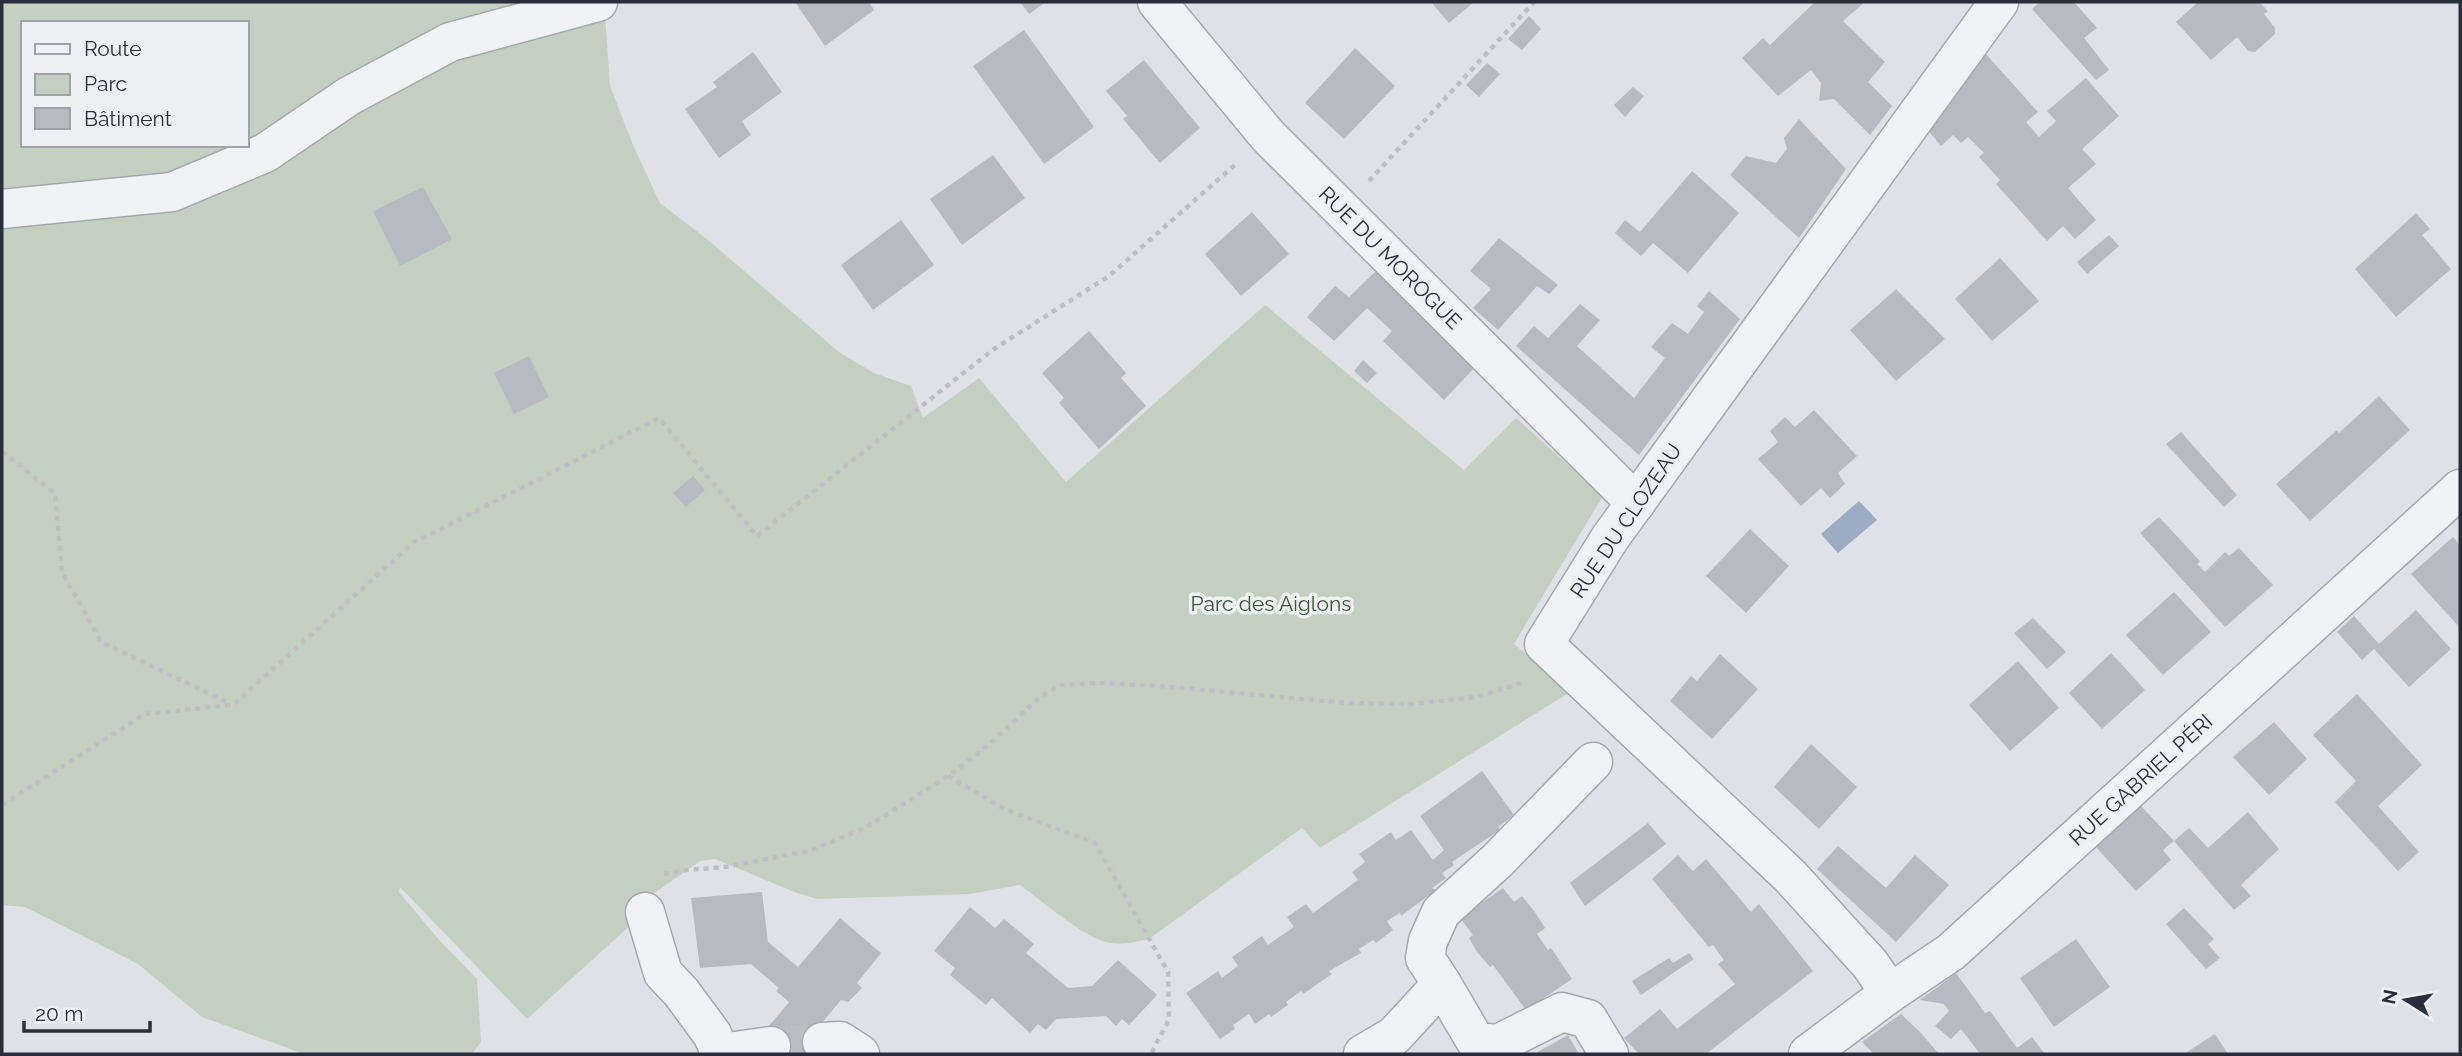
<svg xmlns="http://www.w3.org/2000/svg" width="2462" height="1056" font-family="Raleway,sans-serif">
  <rect width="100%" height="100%" fill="#dfe1e6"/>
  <path fill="#c3d0c1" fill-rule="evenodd" d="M2,2H604L610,86L633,145L660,203L708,240L839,352L874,373L911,386L923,418L979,378L1066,482L1265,305L1464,470L1516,418L1603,496L1514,644L1570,692L1320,848L1302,828L1149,939C1135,942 1121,946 1106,942C1082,936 1041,900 1020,885L970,894L817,899L797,893L715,859L700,861L649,897L645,912L527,1019L400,887L399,892L440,941L477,979L481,1042L472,1054H304L202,1017L138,964L25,907L2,905ZM23,23H247V145H23Z"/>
  <path fill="#9dacc3" d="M1859,501L1877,520L1838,553L1821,534Z"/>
  <g fill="#b6bac3">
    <path d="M795,2H869L874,10L825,46Z"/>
    <path d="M1020,2H1046L1029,14Z"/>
    <path d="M1431,2H1474L1449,23Z"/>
    <path d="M1815,2H1865L1843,21L1885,62L1868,82L1892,106L1870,135L1834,99L1819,101L1821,83L1811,70L1778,96L1742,58L1763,38L1770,45Z"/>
    <path d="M2040,2H2074L2097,28L2084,38L2109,70L2096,80L2032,9Z"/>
    <path d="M2198,2H2259L2268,11L2264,14L2275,28V34L2255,52L2248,51L2237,37L2211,60L2176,22Z"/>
    <path d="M1529,16L1541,29L1522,50L1508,39Z"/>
    <path d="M1024,30L1094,127L1044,164L973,66Z"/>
    <path d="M1355,48L1395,86L1344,139L1305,103Z"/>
    <path d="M753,52L782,92L742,121L751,135L719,158L685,109L717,87L713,82Z"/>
    <path d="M1984,52L2038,112L2026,122L2039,137L2056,121L2047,111L2086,78L2119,116L2082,149L2096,164L2068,188L2096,220L2075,239L2063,226L2047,241L1996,184L2000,180L1979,157L1984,153L1968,137L1961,143L1953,135L1941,146L1928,130Z"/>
    <path d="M1144,60L1200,128L1160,163L1123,119L1127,116L1106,91Z"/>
    <path d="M1487,63L1500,74L1479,97L1466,85Z"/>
    <path d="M1633,87L1644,96L1625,117L1614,105Z"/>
    <path d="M1799,119L1846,169L1799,238L1730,175L1746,156L1776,163L1787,149L1784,138Z"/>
    <path d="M993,155L1025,198L962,245L930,199Z"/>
    <path d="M1692,171L1739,213L1688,273L1653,243L1641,256L1615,233L1625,220L1640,232Z"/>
    <path d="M423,187L452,239L400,266L373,211Z"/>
    <path d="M1252,212L1289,254L1241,296L1205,254Z"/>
    <path d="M2416,213L2430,229L2422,235L2451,269L2396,317L2355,269Z"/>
    <path d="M901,220L934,265L873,310L841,265Z"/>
    <path d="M2109,235L2119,246L2087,274L2077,262Z"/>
    <path d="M1499,238L1558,285L1549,294L1537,286L1498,330L1473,308L1491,289L1470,271Z"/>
    <path d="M2000,258L2039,301L1992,341L1955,299Z"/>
    <path d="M1378,269L1477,365L1444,400L1383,341L1392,331L1367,308L1334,341L1307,317L1335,286L1349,297Z"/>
    <path d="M1896,289L1945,339L1896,381L1850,330Z"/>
    <path d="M1709,291L1740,319L1639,455L1516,346L1534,326L1548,338L1580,304L1600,320L1577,346L1634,398L1665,358L1651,347L1672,323L1688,334L1704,312L1697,306Z"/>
    <path d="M1089,331L1126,373L1121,378L1146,406L1099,449L1059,403L1064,398L1042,373Z"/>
    <path d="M529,356L549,397L514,414L494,373Z"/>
    <path d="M1363,360L1377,373L1367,383L1354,371Z"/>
    <path d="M2379,396L2410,430L2310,521L2276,484L2337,430L2339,433Z"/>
    <path d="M1814,410L1857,456L1838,473L1845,484L1830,498L1821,488L1801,506L1758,459L1778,442L1770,431L1785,417L1795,427Z"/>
    <path d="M2181,432L2237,495L2224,507L2166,444Z"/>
    <path d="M693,476L705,490L686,507L673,493Z"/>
    <path d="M2159,517L2200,561L2197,564L2205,572L2225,552L2229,556L2239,548L2273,585L2225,627L2140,533Z"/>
    <path d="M1750,529L1789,566L1746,613L1706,576Z"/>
    <path d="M2453,537L2460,545V628L2411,574Z"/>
    <path d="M2174,592L2211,632L2163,675L2126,635Z"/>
    <path d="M2416,610L2451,649L2409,687L2374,649L2362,660L2337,632L2354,616L2379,644Z"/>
    <path d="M2033,618L2066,652L2047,669L2014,633Z"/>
    <path d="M2111,653L2145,690L2102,729L2069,693Z"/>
    <path d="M1720,654L1758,689L1712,739L1670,701L1691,676L1697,681Z"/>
    <path d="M2018,661L2059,708L2010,751L1969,705Z"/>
    <path d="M2357,694L2422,765L2378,806L2419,852L2398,871L2335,802L2356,781L2313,735Z"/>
    <path d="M2274,722L2307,759L2269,795L2233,757Z"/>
    <path d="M1811,744L1857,787L1819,829L1774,787Z"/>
    <path d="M1482,771L1514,815L1498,827L1500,830L1452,862L1454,865L1442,873L1446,878L1432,888L1436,890L1401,916L1400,913L1387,921L1393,930L1376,943L1373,940L1359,949L1361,953L1329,971L1332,974L1303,994L1301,991L1286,1002L1288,1005L1271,1017L1269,1014L1255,1024L1249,1014L1233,1025L1235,1029L1220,1039L1186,993L1218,971L1222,978L1238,966L1232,957L1262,936L1268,945L1294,927L1287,917L1306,904L1313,913L1358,880L1352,872L1365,862L1359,854L1391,832L1396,840L1411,830L1433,860L1444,850L1420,816Z"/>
    <path d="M2141,806L2174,841L2163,850L2171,860L2136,891L2095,846Z"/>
    <path d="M2248,812L2279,849L2241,885L2251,896L2234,910L2174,841L2189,828L2208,848Z"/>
    <path d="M1648,823L1666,844L1585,906L1570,883Z"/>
    <path d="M1838,846L1886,888L1915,855L1949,885L1896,942L1817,869Z"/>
    <path d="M1678,855L1693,871L1706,859L1751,912L1759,904L1813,971L1706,1054H1639L1624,1038L1660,1009L1677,1029L1735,984L1718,964L1724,960L1713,945L1709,947L1652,879Z"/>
    <path d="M1503,888L1514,902L1522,896L1535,912L1545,928L1537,934L1548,950L1551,948L1572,979L1526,1010L1493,965L1490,967L1477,952L1469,938L1473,935L1460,918Z"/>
    <path d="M762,892L768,942L798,967L840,918L881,953L857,983L862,988L848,1002L841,1000L820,1025L823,1054H772L769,1026L789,1002L776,991L779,988L751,964L700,968L691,898Z"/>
    <path d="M970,907L995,928L1004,919L1020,932L1034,944L1026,953L1068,988L1092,986L1118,960L1157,995L1129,1025L1122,1019L1116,1026L1106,1016L1056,1019L1046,1030L1038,1024L1030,1033L992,998L986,1005L950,975L955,968L934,951Z"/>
    <path d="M2184,908L2214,939L2208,944L2220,958L2206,969L2166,924Z"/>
    <path d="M2076,939L2110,987L2054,1027L2020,978Z"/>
    <path d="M1689,953L1694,959L1641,995L1632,981L1669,958L1673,963Z"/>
    <path d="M1956,973L1985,1013L1990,1011L2017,1048L2032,1037L2045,1054H1980L1961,1029L1951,1039L1935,1026L1949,1011L1944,1004L1920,1000Z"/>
    <path d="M1901,1014L1921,1033L1939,1054H1874L1862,1042Z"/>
    <path d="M2215,1034L2228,1054H2184Z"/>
    <path d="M1568,1035L1579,1054H1534Z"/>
  </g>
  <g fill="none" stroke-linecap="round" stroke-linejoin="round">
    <path stroke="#bbbdc4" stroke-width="38" stroke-dasharray="38 19" stroke-linecap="butt" d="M771,1046L822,1042"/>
    <defs>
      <g id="minor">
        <path d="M1157,2L1268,136L1636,503"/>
        <path d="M2,209L172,192L265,153L349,96L450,42L598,2"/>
        <path d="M645,912L663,973L681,992L712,1034L721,1054"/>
        <path d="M1442,984L1476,1042L1498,1044L1562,1012L1588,1019L1609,1054"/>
        <path d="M1890,993L1870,964L1791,877L1544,644L1610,538L1999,2"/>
        <path d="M822,1042L840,1041L860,1054"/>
        <path d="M721,1053L771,1046"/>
        <path d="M1363,1054L1394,1036L1442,984L1425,958L1428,941L1441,912L1498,860L1593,762"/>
        <path d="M1808,1054L1890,993L1951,952L2460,489"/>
      </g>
    </defs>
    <use href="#minor" stroke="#a5a8b0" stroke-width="41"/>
    <g stroke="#bdbfc5" stroke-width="4.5" stroke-dasharray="5 5" stroke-linecap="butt">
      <path d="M1369,181L1534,2"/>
      <path d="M2,452L55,493L62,572L101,642L231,704"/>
      <path d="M948,776L1004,809L1095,843L1168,972L1169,1019L1151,1054"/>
      <path d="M2,805L145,714L233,705L413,543L659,418L757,536L994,349L1109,276L1237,163"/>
      <path d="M664,874L686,870L725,867L809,851L865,828L948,776L983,750L1041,696L1061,685L1097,683L1159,686L1347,703L1411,704L1477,697L1524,682"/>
    </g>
    <use href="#minor" stroke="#f1f2f5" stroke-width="38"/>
  </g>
  <g text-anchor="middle" stroke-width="7" stroke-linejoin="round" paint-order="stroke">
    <g font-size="21" fill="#292e3c" stroke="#eef0f4">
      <text transform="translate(1390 258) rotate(45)" y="7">RUE DU MOROGUE</text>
      <text transform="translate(1626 521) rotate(-56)" y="7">RUE DU CLOZEAU</text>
      <text transform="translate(2141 780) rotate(-42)" y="7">RUE GABRIEL PÉRI</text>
    </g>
    <g font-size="21" fill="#3b5638" stroke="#eef0f4">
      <text x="1271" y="611">Parc des Aiglons</text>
    </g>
  </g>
  <rect width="2462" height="1056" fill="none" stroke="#292e3c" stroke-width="7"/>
  <rect x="21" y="21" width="228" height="126" fill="#eef0f4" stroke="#9fa2aa" stroke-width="2"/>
  <rect x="35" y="44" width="35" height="10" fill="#f1f2f5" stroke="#9fa2aa" stroke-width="2"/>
  <text x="84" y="56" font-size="21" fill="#292e3c">Route</text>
  <rect x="35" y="74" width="35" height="21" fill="#c3d0c1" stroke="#9fa2aa" stroke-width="2"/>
  <text x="84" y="91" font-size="21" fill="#292e3c">Parc</text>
  <rect x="35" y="108" width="35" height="21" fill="#b6bac3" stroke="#9fa2aa" stroke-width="2"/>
  <text x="84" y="126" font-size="21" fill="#292e3c">Bâtiment</text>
  <g transform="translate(2406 1000) rotate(281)" stroke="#eef0f4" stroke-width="5" paint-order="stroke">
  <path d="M0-5L12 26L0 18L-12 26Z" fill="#292e3c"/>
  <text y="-10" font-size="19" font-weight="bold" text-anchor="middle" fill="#292e3c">N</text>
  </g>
  <path d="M24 1021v10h126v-10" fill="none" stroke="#292e3c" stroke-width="3.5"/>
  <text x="35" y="1021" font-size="21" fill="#292e3c" stroke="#eef0f4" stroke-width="5" paint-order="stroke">20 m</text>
</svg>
